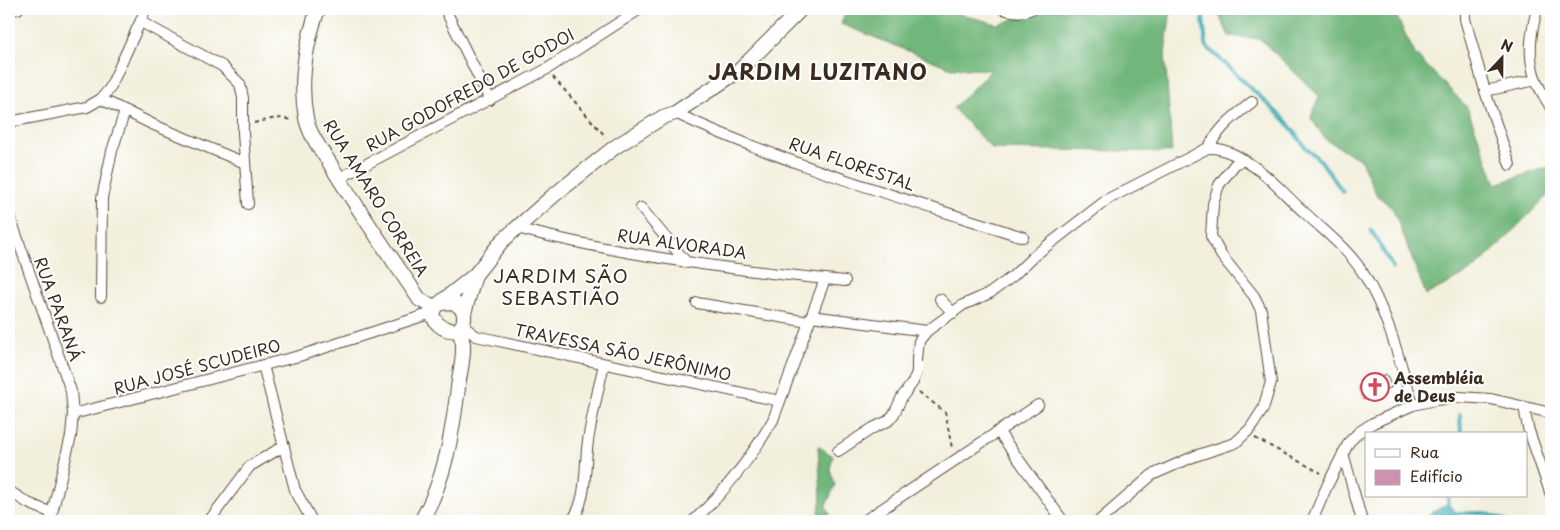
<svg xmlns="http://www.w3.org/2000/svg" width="1560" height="530" font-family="'Playpen Sans',sans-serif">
  <rect width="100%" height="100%" fill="#fff"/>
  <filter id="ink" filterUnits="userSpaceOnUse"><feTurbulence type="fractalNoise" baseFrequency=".02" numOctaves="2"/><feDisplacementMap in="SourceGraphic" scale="10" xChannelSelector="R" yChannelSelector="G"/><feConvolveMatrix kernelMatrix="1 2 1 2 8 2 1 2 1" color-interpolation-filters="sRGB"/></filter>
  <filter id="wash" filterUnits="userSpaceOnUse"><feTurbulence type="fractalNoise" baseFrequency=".0096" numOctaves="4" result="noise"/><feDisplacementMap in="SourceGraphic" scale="20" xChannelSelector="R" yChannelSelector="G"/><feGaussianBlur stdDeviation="1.12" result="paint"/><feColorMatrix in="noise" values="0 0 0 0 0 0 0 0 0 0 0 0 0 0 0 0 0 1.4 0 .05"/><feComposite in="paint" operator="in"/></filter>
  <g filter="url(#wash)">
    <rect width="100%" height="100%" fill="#f2efdc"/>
    <g fill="#71b67a" stroke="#56704c">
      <path d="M846,9H941L997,24L1054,9H1171L1165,54L1172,152L992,149L953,108L991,70L951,68L841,24Z"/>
      <path d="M1221,9H1393L1415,54L1467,107L1496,184L1551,166V192L1475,269L1426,295L1393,209L1376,194L1361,160L1325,139L1311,118L1319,96L1260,39L1229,36L1219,15Z"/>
      <path d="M818,446L833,456L830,469L835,485L826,506L833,521H818L821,496Z"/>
    </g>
    <path fill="#3cacb8" stroke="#3c6b6b" d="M1448,503L1461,521H1427L1428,515Z"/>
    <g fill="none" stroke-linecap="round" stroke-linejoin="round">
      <g stroke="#3cacb8" stroke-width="4">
        <path d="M1202,9L1206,46L1286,121L1306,148L1321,161L1343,192"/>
        <path d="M1371,230L1393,268"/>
        <path d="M1460,415L1461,434"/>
        <path d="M1448,506V496"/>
        <path d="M1450,513H1486L1506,521"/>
      </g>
    </g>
    <g id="blocks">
      <path fill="#cc92af" d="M1386,374L1392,387L1364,400L1359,386Z"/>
    </g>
  </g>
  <g filter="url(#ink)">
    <use href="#blocks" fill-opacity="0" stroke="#56483a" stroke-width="1"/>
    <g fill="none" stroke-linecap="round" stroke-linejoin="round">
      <defs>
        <g id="street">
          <path d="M445,9L490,100"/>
          <path d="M1003,9C1014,12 1022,13 1032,9"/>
          <path d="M1465,9V19L1485,91L1536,80"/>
          <path d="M1537,9C1531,32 1527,57 1536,80C1539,89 1546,99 1551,108"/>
          <path d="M9,10L18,9"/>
          <path d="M141,22L222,66L240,84L243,98V133L248,204"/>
          <path d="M1485,91L1510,165"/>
          <path d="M101,99L154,125L245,163"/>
          <path d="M675,113C786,165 906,199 1023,237"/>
          <path d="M9,122L87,107L101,99L110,88L146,9"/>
          <path d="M1208,148C1221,126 1232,118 1252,102"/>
          <path d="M338,179L547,69L640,9"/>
          <path d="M641,208L687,263"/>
          <path d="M9,214L71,391L73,414L71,436L50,521"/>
          <path d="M516,228C624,256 734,270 845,281"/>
          <path d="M101,297L102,198L112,151L125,111"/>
          <path d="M940,299L953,313"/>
          <path d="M697,303L809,322"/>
          <path d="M811,316L927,331"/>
          <path d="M463,326L476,336L780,401"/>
          <path d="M263,365L295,490L312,521"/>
          <path d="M1524,407L1528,428L1551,495"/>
          <path d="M73,414L299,356L432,313"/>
          <path d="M998,431L1063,521"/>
          <path d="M838,451L873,428L888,421L894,414L902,397L913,382L917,372V359L919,341L927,331L963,305L990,293L1013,276L1035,255L1108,199L1208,148C1225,147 1243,159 1256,168C1274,181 1288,198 1304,212C1323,230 1349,250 1363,273C1387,311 1400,361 1413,405"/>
          <path d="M1343,453L1362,521"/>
          <path d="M9,491L28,503L52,513"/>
          <path d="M209,521L250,466L284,446"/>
          <path d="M559,521H572"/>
          <path d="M574,521H572C588,498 584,468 588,441C592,415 598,390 604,364"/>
          <path d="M693,521C724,493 752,456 773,420L825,279"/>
          <path d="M864,521L1038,405"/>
          <path d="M1099,521L1152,475L1195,456L1235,443L1250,429L1263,409L1271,382L1261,310L1254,296L1221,255L1211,236L1213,204L1219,185L1235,164L1244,160"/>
          <path d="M1312,521L1327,486L1349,442L1359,432L1373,423L1413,405L1435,400L1459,397L1491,399L1551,413"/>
        </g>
        <g id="secondary">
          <path d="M318,9C306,43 299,82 306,118C309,134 320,148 329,162C357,209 389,254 420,300L435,307"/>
          <path d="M441,303L454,302L462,309C466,316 464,324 459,330"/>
          <path d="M464,313L475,275"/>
          <path d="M459,330C447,332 435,326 432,313L435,307L475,275L502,241L553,196L615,147L663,117L675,113L740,70L801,9"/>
          <path d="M421,521C445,481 452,434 458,388C459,375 464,359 463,345C463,340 460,335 459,330"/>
        </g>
      </defs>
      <use href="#street" stroke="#56483a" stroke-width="12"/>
      <use href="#secondary" stroke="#56483a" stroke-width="16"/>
      <g stroke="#56483a" stroke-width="2" stroke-dasharray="4 4" stroke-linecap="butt">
        <path d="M765,9L774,18"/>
        <path d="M553,77L606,137"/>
        <path d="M254,123C268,120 280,115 293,121"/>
        <path d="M919,392L945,412L952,448"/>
        <path d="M1255,438L1321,473"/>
      </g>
      <use href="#street" stroke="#fff" stroke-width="10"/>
      <use href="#secondary" stroke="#fff" stroke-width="14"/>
    </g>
  </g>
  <defs>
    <symbol id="church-ring" viewBox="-11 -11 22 22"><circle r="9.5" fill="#fff" stroke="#d1495b" stroke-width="1.5"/><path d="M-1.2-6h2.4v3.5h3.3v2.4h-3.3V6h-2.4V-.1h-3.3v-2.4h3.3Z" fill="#d1495b"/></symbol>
  </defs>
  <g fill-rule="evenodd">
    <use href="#church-ring" x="1359" y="371" width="32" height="32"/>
  </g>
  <g text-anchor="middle" stroke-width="4" stroke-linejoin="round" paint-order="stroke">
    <g font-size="16" fill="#3b2a1e" stroke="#fff">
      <text transform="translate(470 90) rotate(-29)" y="6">RUA GODOFREDO DE GODOI</text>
      <text transform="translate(852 164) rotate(19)" y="6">RUA FLORESTAL</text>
      <text transform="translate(376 198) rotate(58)" y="6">RUA AMARO CORREIA</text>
      <text transform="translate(682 244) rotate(8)" y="6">RUA ALVORADA</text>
      <text transform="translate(58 309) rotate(70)" y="6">RUA PARANÁ</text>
      <text transform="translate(623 352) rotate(12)" y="6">TRAVESSA SÃO JERÔNIMO</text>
      <text transform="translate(197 367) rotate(-15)" y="6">RUA JOSÉ SCUDEIRO</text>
    </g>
    <g font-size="16" font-weight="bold" fill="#3b2a1e" stroke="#fff" text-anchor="start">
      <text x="1394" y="384">Assembléia<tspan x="1394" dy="18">de Deus</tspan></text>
    </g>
    <g font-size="19" letter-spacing="1" fill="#3b2a1e" stroke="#fff">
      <text x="561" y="283">JARDIM SÃO<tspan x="561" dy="22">SEBASTIÃO</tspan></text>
    </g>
    <g font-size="21" font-weight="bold" letter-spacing="1" fill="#3b2a1e" stroke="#fff">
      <text x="818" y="80">JARDIM LUZITANO</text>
    </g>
  </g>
  <rect width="1560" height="530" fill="none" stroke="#fff" stroke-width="30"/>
  <rect x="1365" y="432" width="162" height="65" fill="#ffffff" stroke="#b1aaa5"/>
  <rect x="1375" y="449" width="25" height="8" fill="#ffffff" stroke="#b1aaa5"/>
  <text x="1410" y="458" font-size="15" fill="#3b2a1e">Rua</text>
  <rect x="1375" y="470" width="25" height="15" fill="#cc92af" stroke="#b1aaa5"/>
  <text x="1410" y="482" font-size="15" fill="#3b2a1e">Edifício</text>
  <g transform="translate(1502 58) rotate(22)" stroke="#ffffff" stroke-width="4" paint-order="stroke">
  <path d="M0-4L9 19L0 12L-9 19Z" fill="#3b2a1e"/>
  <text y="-8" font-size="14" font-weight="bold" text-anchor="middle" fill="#3b2a1e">N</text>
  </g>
</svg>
